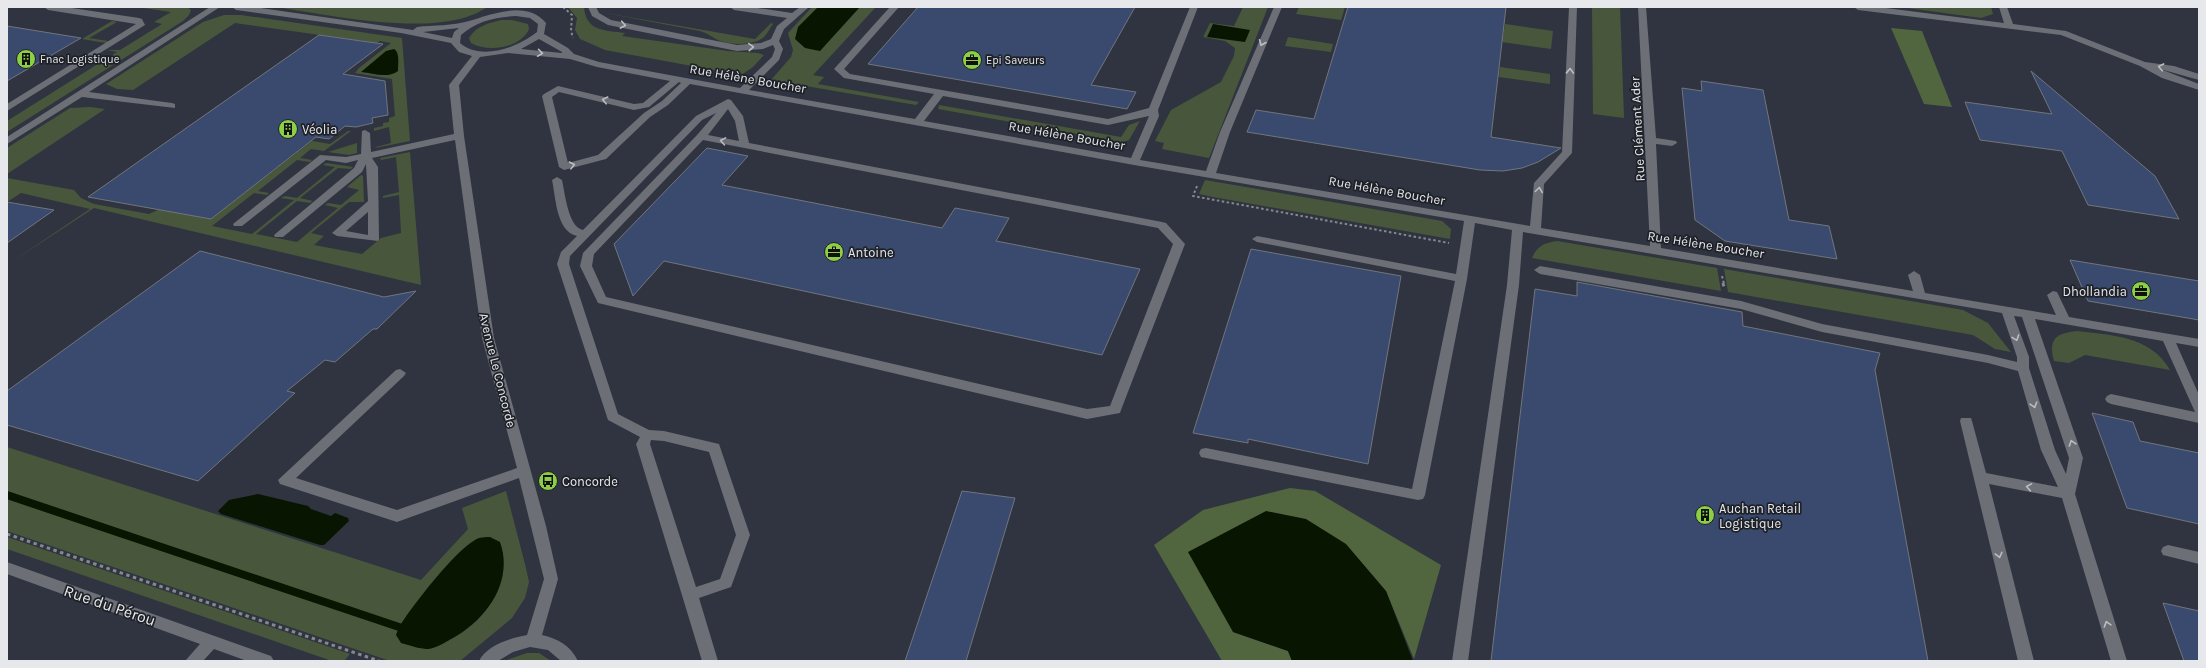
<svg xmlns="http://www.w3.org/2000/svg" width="2206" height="668" font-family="Karla,sans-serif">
  <rect width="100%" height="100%" fill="#282b31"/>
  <rect fill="#2f3440" x="7" y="7" width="2192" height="654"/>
  <g fill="#48573b" fill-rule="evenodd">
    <path d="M137,7H187L191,10L189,15L183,21L7,132V121L117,52L107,50H120L162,24L154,22L171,12Z"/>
    <path d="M276,7H487C442,40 330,15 276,7Z"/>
    <path d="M568,7H584C586,32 605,30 625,33L622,36L728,51L758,53L764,55L753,67L741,75L605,50L580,39L575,30L577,18Z"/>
    <path d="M812,7H876L813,75L824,77L818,84L919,102L916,105L771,80L791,57L793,50L788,33Z"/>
    <path d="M1243,7H1268L1209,158L1162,149L1164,143L1155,141L1171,110L1221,82L1234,56L1235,48L1225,41L1203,37L1210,23L1234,26Z"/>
    <path d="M1299,7H1345L1341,20L1296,14Z"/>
    <path d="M1592,7H1620L1624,118L1593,114Z"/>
    <path d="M1900,7H1991L1993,14L1981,18Z"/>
    <path d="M600,12L755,39L771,23L773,24C770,28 767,34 764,37C753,46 733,45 720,41C713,38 708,33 700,31Z"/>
    <path d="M224,15H241L402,38L410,141L375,148L376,147L391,143L389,127L374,131V128L383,126V123L389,122V118L395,116L392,79L355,73L359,68L391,43L380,41L377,43L235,23L133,90L117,89L106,84L203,22Z"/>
    <path d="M501,20H512L528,24L529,29C521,48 488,53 471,43L469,38C476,26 489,23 501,20Z"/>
    <path d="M112,21L117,22L89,38L108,41L106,43L82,39Z"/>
    <path d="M1505,24L1553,31L1551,49L1502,42Z"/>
    <path d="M1288,37L1333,44L1331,52L1285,46Z"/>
    <path d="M1500,67L1550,74V84L1499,77Z"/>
    <path d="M939,105L1121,137L1129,125L1140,121L1129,140L1122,142L938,109Z"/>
    <path d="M90,107L105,109L7,174V148L70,108Z"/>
    <path d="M348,131H351L324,151L311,149L300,158L312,160L310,162L297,160L258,191L269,193L267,195L254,193L212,226L252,234L294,200L281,198L285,196L297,198L335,167L323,165L326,163L353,167L351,169L338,168L300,198L313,201L310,203L297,201L256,234L297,242L338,208L325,205L328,203L341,205L359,190L347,187L361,175L363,176L364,202H349L311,233L324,236L314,245L362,254L381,238L401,233L399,195L383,198V196L399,192L396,157L381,160L380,158L410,152L421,285L94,208L7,265L90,209L21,193L7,202V178L74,190L81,198L94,204L149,214L160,209L211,219L312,141L330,144Z"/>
    <path d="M357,143V153L349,155L328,152Z"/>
    <path d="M1205,180L1431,219L1442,221L1451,229L1450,239L1213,197L1199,194Z"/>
    <path d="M1557,241L1717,268L1721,291L1532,258C1537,246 1544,243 1557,241Z"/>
    <path d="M1724,269L1963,310L1988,323L2011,352L1995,349L1973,335L1728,292Z"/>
    <path d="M2077,331C2111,335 2151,336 2170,370L2085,355L2069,363L2054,361C2048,339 2056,333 2077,331Z"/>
    <path d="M7,447L421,580L468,529L462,508L506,491L525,564L529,582L525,598L512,618L460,661H390L7,531ZM459,553L444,643L428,649L401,643L406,616Z"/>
    <path d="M7,537L350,654L344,661H332L7,549Z"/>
    <path d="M527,653H539L551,661H504Z"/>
  </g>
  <g fill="#51663e">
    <path d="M1891,28L1922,31L1952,107L1924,104Z"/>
    <path d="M1290,488L1315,491L1441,565L1414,659L1386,591L1233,632L1288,651L1292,661H1222L1154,545L1203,510Z"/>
  </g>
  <g fill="#081500">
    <path d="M818,7H860L820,51L805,48L795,39L798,27Z"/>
    <path d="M1213,24L1250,30L1245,42L1207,37Z"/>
    <path d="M394,49C400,52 398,64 398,71C387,79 373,73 361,72L386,51Z"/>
    <path d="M258,494L308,506L311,509L331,516L335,513L348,518L349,521L324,545H320L221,514L218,511L229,500Z"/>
    <path d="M1266,511L1306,519L1346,544L1386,591L1413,661H1292L1288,651L1233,632L1188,552Z"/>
    <path d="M490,537L500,542C514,581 487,619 453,638C446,642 436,648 428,649C419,649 409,645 401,643L396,635L399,627C413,605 454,552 475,540C479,537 486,537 490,537Z"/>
  </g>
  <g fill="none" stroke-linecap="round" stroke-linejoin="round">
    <path stroke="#081500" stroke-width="8" d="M7,495L399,627"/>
  </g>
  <g fill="#3a4a6e" stroke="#71757c">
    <path d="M918,7H1135L1091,85L1136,92L1127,109L868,64Z"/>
    <path d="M1348,7H1506L1491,137L1561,148L1538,162L1522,168L1503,171L1480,170L1247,132L1256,110L1314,119Z"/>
    <path d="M7,26L81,38L7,81Z"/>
    <path d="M319,35L383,44L343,74L385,81L388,115L372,118L373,123L356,127L345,126L329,139L316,137L211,219L88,197Z"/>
    <path d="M2031,71L2155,176L2179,219L2088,205L2062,151L1980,140L1965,102L2052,114Z"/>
    <path d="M1701,81L1763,90L1789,220L1829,226L1837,259L1725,241L1695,220L1682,88L1702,91Z"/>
    <path d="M707,148L748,156L722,185L942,228L955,208L1009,218L996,241L1140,269L1102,355L664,261L633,296L614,244Z"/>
    <path d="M7,202L54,210L7,243Z"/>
    <path d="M1251,249L1401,276L1368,464L1248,439V443L1193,433Z"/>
    <path d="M200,251L384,297L416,291L377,329H373L335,362L325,360L287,391L295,393L198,481L7,425V391Z"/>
    <path d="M2070,260L2199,281V320L2088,301Z"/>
    <path d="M1577,282L1742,312L1743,326L1880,353L1875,370L1928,661H1491L1535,289L1577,296Z"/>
    <path d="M2092,413L2133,422L2140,441L2199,453V524L2127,508Z"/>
    <path d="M962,491L1015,498L966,661H905Z"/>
    <path d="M2163,603L2199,611V661H2184Z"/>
  </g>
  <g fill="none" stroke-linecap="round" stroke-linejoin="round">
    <g stroke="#86888d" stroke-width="2" stroke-dasharray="2.5 2.5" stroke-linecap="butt">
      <path d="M563,7L572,15L571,31L573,38"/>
      <path d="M1197,186L1193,196L1449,243"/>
      <path d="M1722,276L1724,284"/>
    </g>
    <g stroke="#86888d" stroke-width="3" stroke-dasharray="3.5 3.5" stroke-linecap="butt">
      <path d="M1723,283L1724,287"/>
      <path d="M7,534L379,661"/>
    </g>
    <g fill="#6c6f76" fill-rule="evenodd">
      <path d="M44,7H65L139,18L142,19L145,25L7,111V104L136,24L48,10Z"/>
      <path d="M210,7H220L89,92L172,103L175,104V108L82,97L7,144V137Z"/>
      <path d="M232,7H254L413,30L417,27C433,25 453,26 469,21C492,14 527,0 546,23L544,34L568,48L574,54L599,62L740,88L772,57L775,49L773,45L763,49L737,51L608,25L592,16L588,7H596L599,13L611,20L737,45L761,43L771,39L777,26L787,18L734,10L730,7H751L792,13L800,7H809L784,29L779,41L783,49L779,60L749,90L915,119L934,94L844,78L834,69L890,7H899L844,69L850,74L1108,119L1149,108L1190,7H1198L1158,110L1159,116L1140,160L1206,171L1220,132L1274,7H1282L1230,132L1216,173L1530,226L1534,183L1562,152L1569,7H1577L1572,153L1544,184L1541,228L1650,246L1638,7H1646L1656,138L1676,141L1677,143L1672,146L1656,144L1661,248L1913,291L1908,275L1914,271L1920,275L1925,293L2056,315L2047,295L2053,291L2057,292L2069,317L2199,339V347L2176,343L2199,395V423L2111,404L2107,402L2105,399L2107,396L2111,394L2195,412L2163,341L2035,319L2083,458L2075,494L2127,661H2111L2062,498L1989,484L2034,661H2018L1960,421L1961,418H1971L1972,421L1986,473L2058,487L2041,450L2018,371L1988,363L1822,332L1741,309L1540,274L1534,270L1540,266L1741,301L1822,324L1988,355L2017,362V357L2002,313L1523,232L1519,285L1468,661H1452L1507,285L1512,230L1475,223L1467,279L1425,495L1423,499L1418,500L1206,458L1201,457L1199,453L1201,449L1206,448L1412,489L1455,281L1257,242L1252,239L1257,236L1456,274L1464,221L1134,165L690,84L668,105L650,117L606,159L564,170L559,167L542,96L544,94L558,86L634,104L643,103L670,81L597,67L570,59L508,53L480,57L459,85L464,136L494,338L546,526L558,579L542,635C558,639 570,645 578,661H561L548,650L530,647L513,652L498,661H479C487,645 511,638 527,635L544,579L519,478L397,522L280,484L278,480L396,370L400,369L406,373L404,376L296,478L397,510L517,468L482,338L455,140L372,158L378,167L379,239L378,241L337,236L332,233L368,201L366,164L362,172L283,237H275L274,235L354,168L358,160L346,163L326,160L242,226H234L233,224L320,155L346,157L361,154L362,131L365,130L370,133L371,152L454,134L449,85L472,56L459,52L451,43L401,33L236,10ZM516,16L530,18L538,24L537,32C517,48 481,61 460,43L461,35C477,21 495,17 516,16ZM459,28L454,32L452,38L423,32ZM539,39L562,52V53L521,49ZM679,82L681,83L662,101L644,113L598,155L568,163L552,97L559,92L634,110L649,107ZM943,96L1108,125L1149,116L1131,158L924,121ZM368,212V235L346,231ZM2014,316L2022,317L2069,458L2066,474L2055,450L2029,368V357Z"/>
      <path d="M1854,7H1878L2004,23L1999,7H2007L2013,24L2066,31L2145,62L2174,66L2199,74V80L2160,69L2199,84V90L2162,78L2140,66L2061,35L1858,10Z"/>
      <path d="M728,99L731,100L743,116L749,143L1162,222L1166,223L1185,244L1121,410L1120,413L1087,419L598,303L580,266L583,253L697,135L716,113L702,120L570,256L569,264L618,414L649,430L664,431L719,444L750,535L731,587L699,598L718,661H702L636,444L640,437L608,420L607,417L557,264L561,252L577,236C556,231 556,198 552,180L557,177L562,180C565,193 568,227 583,230L696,116ZM728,109L735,121L739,141L708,135ZM703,140L1158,228L1173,244L1110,406L1087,409L606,297L592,266L594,254ZM651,440L664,441L709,452L736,535L720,579L696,587L650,444Z"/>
      <path d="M2168,545L2199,552V564L2163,555L2161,551L2163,547Z"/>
      <path d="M7,562L271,656L274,661H247L214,649L203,661H185L200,644L7,574Z"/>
    </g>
  </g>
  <defs><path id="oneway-chevron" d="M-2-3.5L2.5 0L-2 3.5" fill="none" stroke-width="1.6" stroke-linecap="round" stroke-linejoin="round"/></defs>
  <g stroke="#bbbec3">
    <use href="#oneway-chevron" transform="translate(623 25) rotate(11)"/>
    <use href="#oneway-chevron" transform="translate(1262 43) rotate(113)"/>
    <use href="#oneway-chevron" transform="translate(751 47) rotate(-4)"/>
    <use href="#oneway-chevron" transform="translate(540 53) rotate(8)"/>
    <use href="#oneway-chevron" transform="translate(2161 67) rotate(-169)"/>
    <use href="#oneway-chevron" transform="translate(1570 71) rotate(-88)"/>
    <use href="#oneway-chevron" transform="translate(605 100) rotate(-167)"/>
    <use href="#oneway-chevron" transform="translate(723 141) rotate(-170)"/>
    <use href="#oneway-chevron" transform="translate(572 165) rotate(-14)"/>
    <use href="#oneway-chevron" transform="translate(1539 190) rotate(-82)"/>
    <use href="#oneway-chevron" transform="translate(2016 338) rotate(70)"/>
    <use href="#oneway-chevron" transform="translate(2034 405) rotate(73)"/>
    <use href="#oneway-chevron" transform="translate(2072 443) rotate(-108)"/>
    <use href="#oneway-chevron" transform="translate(2029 487) rotate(-170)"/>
    <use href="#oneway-chevron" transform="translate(1999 555) rotate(76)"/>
    <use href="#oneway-chevron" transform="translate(2107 624) rotate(-107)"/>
  </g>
  <defs>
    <symbol id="building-disc" viewBox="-11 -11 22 22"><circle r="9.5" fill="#8cce45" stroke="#1e2127"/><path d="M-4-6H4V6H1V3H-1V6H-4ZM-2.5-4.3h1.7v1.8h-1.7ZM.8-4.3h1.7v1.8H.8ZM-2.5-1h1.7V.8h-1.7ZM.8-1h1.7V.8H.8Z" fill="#111"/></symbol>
    <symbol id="office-disc" viewBox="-11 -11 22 22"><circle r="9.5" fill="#8cce45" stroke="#1e2127"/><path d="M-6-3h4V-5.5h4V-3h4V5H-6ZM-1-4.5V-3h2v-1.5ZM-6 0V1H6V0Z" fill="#111"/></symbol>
    <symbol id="bus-disc" viewBox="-11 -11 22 22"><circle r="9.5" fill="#8cce45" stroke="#1e2127"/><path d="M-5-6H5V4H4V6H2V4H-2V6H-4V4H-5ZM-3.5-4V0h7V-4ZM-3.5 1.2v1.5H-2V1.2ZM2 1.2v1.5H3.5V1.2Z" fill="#111"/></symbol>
  </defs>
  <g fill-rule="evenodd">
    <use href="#building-disc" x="15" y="48" width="22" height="22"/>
    <use href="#office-disc" x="961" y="49" width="22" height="22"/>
    <use href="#building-disc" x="277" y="118" width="22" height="22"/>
    <use href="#office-disc" x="823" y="241" width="22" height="22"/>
    <use href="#office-disc" x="2130" y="280" width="22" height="22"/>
    <use href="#bus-disc" x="537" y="470" width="22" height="22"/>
    <use href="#building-disc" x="1694" y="504" width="22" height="22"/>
  </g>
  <g text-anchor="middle" stroke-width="3.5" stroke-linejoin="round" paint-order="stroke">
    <g font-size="11" fill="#e6e8ec" stroke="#1e2127" text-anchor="start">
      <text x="40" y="63">Fnac Logistique</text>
      <text x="986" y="64">Epi Saveurs</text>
    </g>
    <g font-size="13" fill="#e6e8ec" stroke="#1e2127">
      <text transform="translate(748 78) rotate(10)" y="5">Rue Hélène Boucher</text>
      <text transform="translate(1637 129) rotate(-93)" y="5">Rue Clément Ader</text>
      <text transform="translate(1067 135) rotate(10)" y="5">Rue Hélène Boucher</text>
      <text transform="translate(1387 190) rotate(10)" y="5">Rue Hélène Boucher</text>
      <text transform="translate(1706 244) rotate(9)" y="5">Rue Hélène Boucher</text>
      <text transform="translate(498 370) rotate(76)" y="5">Avenue Le Concorde</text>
    </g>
    <g font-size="13" fill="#e6e8ec" stroke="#1e2127" text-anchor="start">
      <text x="302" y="134">Véolia</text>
      <text x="848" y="257">Antoine</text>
      <text x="2127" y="296" text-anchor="end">Dhollandia</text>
      <text x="562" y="486">Concorde</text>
      <text x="1719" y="513">Auchan Retail<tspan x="1719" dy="15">Logistique</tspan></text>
    </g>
    <g font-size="16" fill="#e6e8ec" stroke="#1e2127">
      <text transform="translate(110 605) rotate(19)" y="6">Rue du Pérou</text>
    </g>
  </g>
  <rect width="2206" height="668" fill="none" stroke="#e6e8ec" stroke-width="16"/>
</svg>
